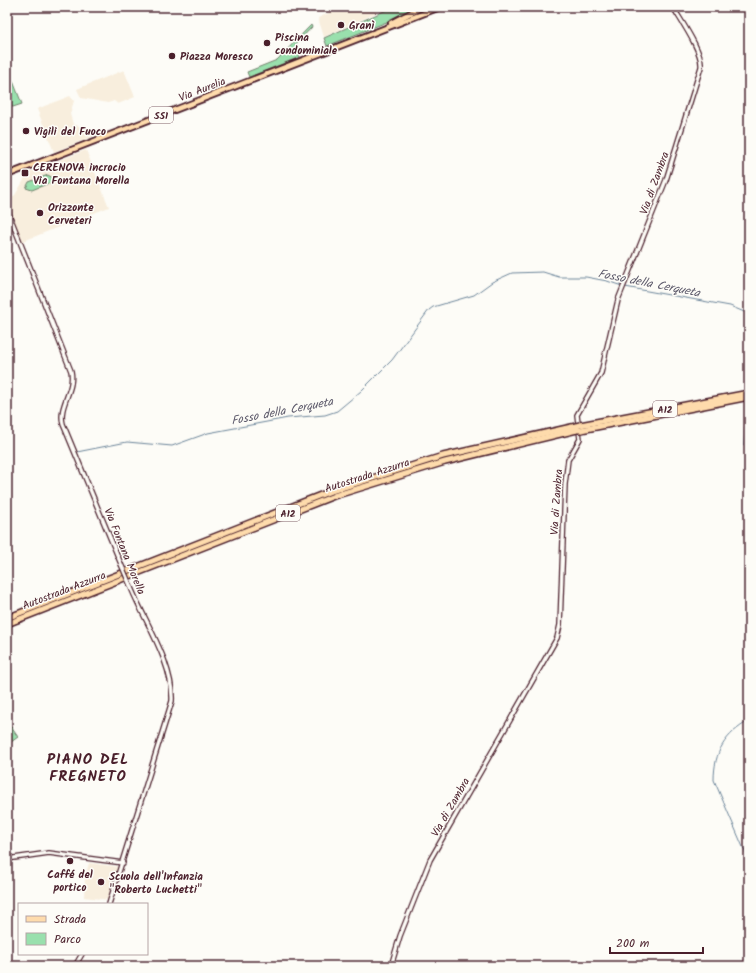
<svg xmlns="http://www.w3.org/2000/svg" width="756" height="973" font-family="Kalam,sans-serif">
  <rect width="100%" height="100%" fill="#fdfcf7"/>
  <filter id="ink" filterUnits="userSpaceOnUse"><feTurbulence type="fractalNoise" baseFrequency=".025" numOctaves="2"/><feDisplacementMap in="SourceGraphic" scale="8" xChannelSelector="R" yChannelSelector="G"/><feConvolveMatrix kernelMatrix="1 2 1 2 8 2 1 2 1" color-interpolation-filters="sRGB"/></filter>
  <g filter="url(#ink)">
    <g fill="#f8eedd">
      <path d="M329,7H373L376,13L324,37L318,18L331,12Z"/>
      <path d="M124,70L135,97L118,104L114,101L108,103L81,98L77,89Z"/>
      <path d="M70,96L74,101L70,114L73,124L100,134L54,152L37,109Z"/>
      <path d="M86,150L109,207L21,242L7,200L15,195L24,180V174Z"/>
      <path d="M89,863L120,867L110,900L84,897L85,877Z"/>
    </g>
    <g fill="#99e0ad" stroke="#72806c">
      <path d="M393,7H418L409,13L327,46L324,38Z"/>
      <path d="M311,25L312,27L295,45L300,57L249,77L247,72L277,60Z"/>
      <path d="M7,66L22,104L13,107L7,106Z"/>
      <path d="M48,175L53,178L52,182L32,190L26,188L29,182Z"/>
      <path d="M9,724L18,737L7,745V725Z"/>
    </g>
    <path fill="#81c8e2" stroke="#6b8499" d="M745,427H749V446L744,445Z"/>
    <g fill="none" stroke-linecap="round" stroke-linejoin="round">
      <g stroke="#6b8499" stroke-width="1">
        <path d="M625,287L730,306L749,314"/>
        <path d="M77,452L127,442L172,446L208,433L288,418L325,415L337,411L361,391L392,360L429,310L433,307L474,295L492,282L512,273L543,272L559,277H586L607,281L622,286"/>
        <path d="M749,721C725,734 714,752 714,780L749,861"/>
      </g>
      <defs>
        <g id="tertiary">
          <path d="M7,159L9,175"/>
          <path d="M7,209L71,371C75,391 58,405 63,424L121,564"/>
          <path d="M7,859L49,853L123,863"/>
          <path d="M109,904L172,701C174,664 143,619 130,585"/>
          <path d="M75,966L82,954"/>
          <path d="M391,966L400,936L430,860L557,638L560,625L565,484L568,460L580,439L577,415L601,373L618,300L666,180L701,67C703,52 681,21 673,7"/>
        </g>
        <g id="primary">
          <path d="M391,23L422,7"/>
          <path d="M7,175L440,7"/>
        </g>
        <g id="motorway">
          <path d="M580,425L749,393"/>
          <path d="M581,430L749,397"/>
          <path d="M7,618L331,491L443,456L576,426"/>
          <path d="M7,624L334,496L445,462L577,430"/>
        </g>
      </defs>
      <use href="#tertiary" stroke="#4a1f2b" stroke-width="6"/>
      <use href="#primary" stroke="#4a1f2b" stroke-width="8"/>
      <use href="#motorway" stroke="#4a1f2b" stroke-width="8"/>
      <use href="#tertiary" stroke="#fdfcf7" stroke-width="3.5"/>
      <use href="#primary" stroke="#fedbac" stroke-width="4.5"/>
      <use href="#motorway" stroke="#fedbac" stroke-width="5"/>
      <defs>
        <path id="tertiary-bridge" d="M121,564L130,585"/>
        <g id="motorway-bridge">
          <path d="M576,426L580,425"/>
          <path d="M577,430H581"/>
        </g>
      </defs>
      <use href="#tertiary-bridge" stroke="#4a1f2b" stroke-width="6" stroke-linecap="butt"/>
      <use href="#motorway-bridge" stroke="#4a1f2b" stroke-width="8" stroke-linecap="butt"/>
      <use href="#tertiary-bridge" stroke="#fdfcf7" stroke-width="3.5"/>
      <use href="#motorway-bridge" stroke="#fedbac" stroke-width="5"/>
    </g>
  </g>
  <g fill="#4a1f2b" stroke="#fdfcf7" stroke-width="1.5">
    <circle cx="341" cy="25" r="4"/>
    <circle cx="267" cy="43" r="4"/>
    <circle cx="172" cy="56" r="4"/>
    <circle cx="26" cy="131" r="4"/>
    <rect x="21" y="169" width="8" height="8" rx="2"/>
    <circle cx="40" cy="213" r="4"/>
    <circle cx="70" cy="861" r="4"/>
    <circle cx="101" cy="882" r="4"/>
  </g>
  <g text-anchor="middle" stroke-width="3" stroke-linejoin="round" paint-order="stroke">
    <g fill="#fdfcf7" stroke="#806168" stroke-width="1">
      <rect x="149" y="107" width="24" height="16" rx="3"/>
      <rect x="653" y="401" width="24" height="16" rx="3"/>
      <rect x="276" y="505" width="24" height="16" rx="3"/>
    </g>
    <g font-size="10" font-weight="bold" fill="#4a1f2b">
      <text x="161" y="119">SS1</text>
      <text x="665" y="413">A12</text>
      <text x="288" y="517">A12</text>
    </g>
    <g font-size="11" font-weight="bold" fill="#4a1f2b" stroke="#fdfcf7" text-anchor="start">
      <text x="349" y="29">Granì</text>
      <text x="275" y="41">Piscina<tspan x="275" dy="13">condominiale</tspan></text>
      <text x="180" y="60">Piazza Moresco</text>
      <text x="34" y="135">Vigili del Fuoco</text>
      <text x="33" y="171">CERENOVA incrocio<tspan x="33" dy="13">Via Fontana Morella</tspan></text>
      <text x="48" y="211">Orizzonte<tspan x="48" dy="13">Cerveteri</tspan></text>
      <text x="70" y="878" text-anchor="middle">Caffé del<tspan x="70" dy="13">portico</tspan></text>
      <text x="109" y="880">Scuola dell'Infanzia<tspan x="109" dy="13">"Roberto Luchetti"</tspan></text>
    </g>
    <g font-size="11" fill="#4a1f2b" stroke="#fdfcf7">
      <text transform="translate(202 89) rotate(-21)" y="4">Via Aurelia</text>
      <text transform="translate(654 183) rotate(-70)" y="4">Via di Zambra</text>
      <text transform="translate(367 475) rotate(-18)" y="4">Autostrada Azzurra</text>
      <text transform="translate(556 502) rotate(-86)" y="4">Via di Zambra</text>
      <text transform="translate(125 551) rotate(68)" y="4">Via Fontana Morella</text>
      <text transform="translate(64 590) rotate(-21)" y="4">Autostrada Azzurra</text>
      <text transform="translate(450 807) rotate(-60)" y="4">Via di Zambra</text>
    </g>
    <g font-size="12" font-style="italic" fill="#5d5a6b" stroke="#fdfcf7">
      <text transform="translate(649 283) rotate(11)" y="4">Fosso della Cerqueta</text>
      <text transform="translate(282 411) rotate(-11)" y="4">Fosso della Cerqueta</text>
    </g>
    <g font-size="15" font-weight="bold" letter-spacing="1" fill="#4a1f2b" stroke="#fdfcf7">
      <text x="88" y="764">PIANO DEL<tspan x="88" dy="17">FREGNETO</tspan></text>
    </g>
  </g>
  <rect width="756" height="973" fill="none" stroke="#fdfcf7" stroke-width="24"/>
  <rect x="12" y="12" width="732" height="949" fill="none" stroke="#4a1f2b" stroke-width="1.5" filter="url(#ink)"/>
  <rect x="18" y="903" width="130" height="52" fill="#fdfcf7" stroke="#b5a4a5"/>
  <rect x="26" y="916" width="20" height="6" fill="#fedbac" stroke="#b5a4a5"/>
  <text x="54" y="923" font-size="12" fill="#4a1f2b">Strada</text>
  <rect x="26" y="933" width="20" height="12" fill="#99e0ad" stroke="#b5a4a5"/>
  <text x="54" y="943" font-size="12" fill="#4a1f2b">Parco</text>
  <path d="M610 947v6h93v-6" fill="none" stroke="#4a1f2b" stroke-width="2"/>
  <text x="616" y="947" font-size="12" fill="#4a1f2b" stroke="#fdfcf7" stroke-width="3" paint-order="stroke">200 m</text>
</svg>
